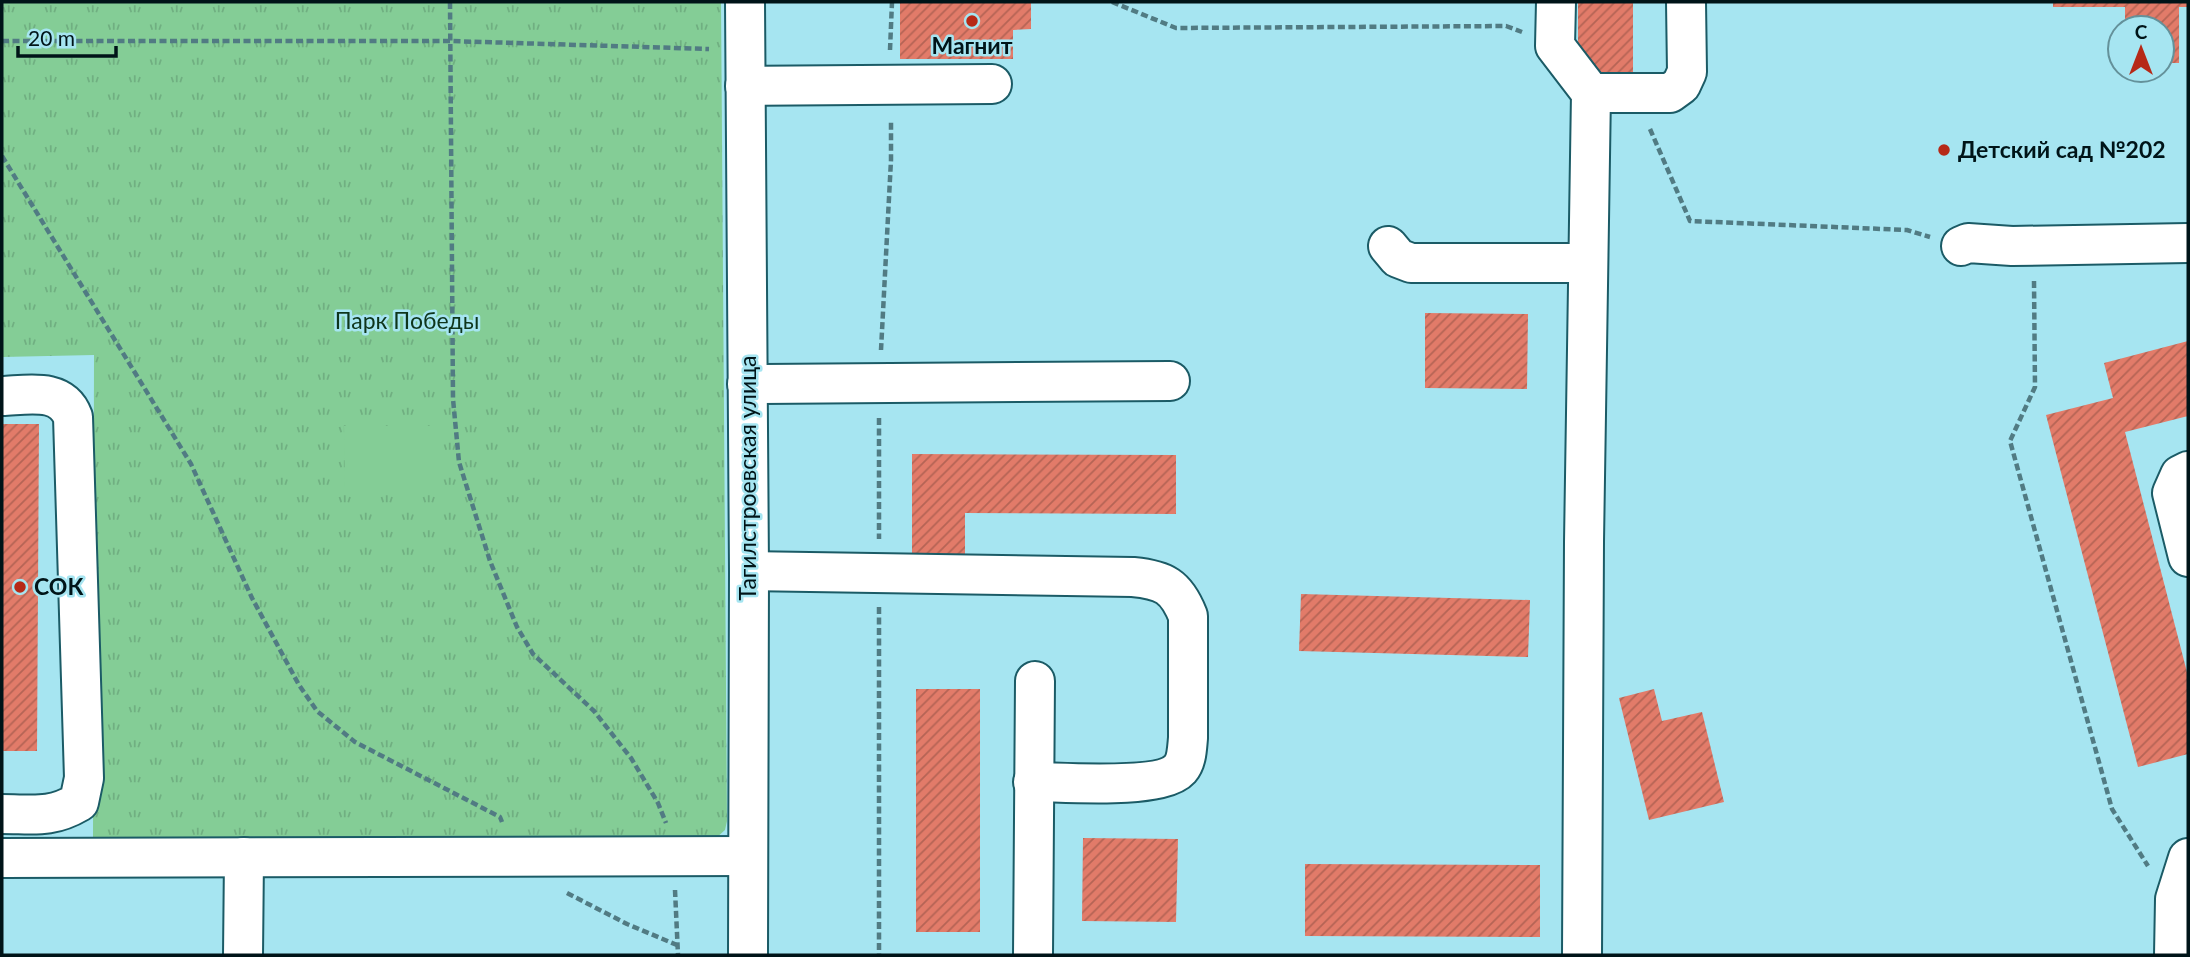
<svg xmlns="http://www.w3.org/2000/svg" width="2190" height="957" font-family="Lato,sans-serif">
  <defs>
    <pattern id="grass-tufts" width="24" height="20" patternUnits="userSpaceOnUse" patternTransform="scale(1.75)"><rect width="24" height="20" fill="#84cd96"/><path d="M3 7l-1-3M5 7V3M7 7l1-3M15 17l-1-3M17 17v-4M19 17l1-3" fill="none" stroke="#70af81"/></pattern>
    <pattern id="building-hatch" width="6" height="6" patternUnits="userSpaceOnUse" patternTransform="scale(1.75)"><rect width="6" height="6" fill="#e27b69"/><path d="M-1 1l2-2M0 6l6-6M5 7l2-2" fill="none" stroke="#b56455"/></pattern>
  </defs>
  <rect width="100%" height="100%" fill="#a6e5f1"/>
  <path fill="url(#grass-tufts)" d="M2,2H721L727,821L725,830L715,839L93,840L94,355L2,357Z"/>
  <path fill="#84cd96" d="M344,426H442V488H345Z"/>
  <g fill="url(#building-hatch)">
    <path d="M900,2H1031V29L1013,30V59H900Z"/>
    <rect x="1578" y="2" width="55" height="74"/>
    <path d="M2053,2H2188V7H2179V63H2162V28H2125V7H2053Z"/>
    <path d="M1425,313L1528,314L1527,389L1425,388Z"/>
    <path d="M2188,341V416L2125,432L2188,676V754L2138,767L2046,415L2113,398L2104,363Z"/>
    <path d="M2,424H39L37,751H2Z"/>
    <path d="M912,454L1176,455V514L965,513V554H912Z"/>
    <path d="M1301,594L1530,600L1528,657L1299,651Z"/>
    <rect x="916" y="689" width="64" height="243"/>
    <path d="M1654,689L1662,721L1702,712L1724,802L1649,820L1619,698Z"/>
    <path d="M1083,838L1178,839L1176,922L1082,921Z"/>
    <path d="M1305,864L1540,865V937L1305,936Z"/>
  </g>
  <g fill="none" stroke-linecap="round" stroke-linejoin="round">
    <defs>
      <g id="minor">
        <path d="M745,2L749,571L748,955"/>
        <path d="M1556,2L1555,46L1591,93L1584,542L1582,955"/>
        <path d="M745,86L992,84"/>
        <path d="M1591,93H1670L1681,85L1687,72L1686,2"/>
        <path d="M1388,246L1398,258L1411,263H1588"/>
        <path d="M1961,246L1968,243L2012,246L2188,243"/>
        <path d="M747,384L1170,381"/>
        <path d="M2,396C28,395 62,387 73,417L84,778L79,802C50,819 33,814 2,814"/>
        <path d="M2188,471L2180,475L2172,493L2188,557"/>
        <path d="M749,571L1133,577C1164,580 1176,586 1188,616V738C1187,748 1187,761 1180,769C1161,790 1062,782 1033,782"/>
        <path d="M2,858L747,856"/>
        <path d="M243,955L244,857"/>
        <path d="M1033,955L1035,681"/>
        <path d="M2174,955L2175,899L2188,858"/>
      </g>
    </defs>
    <use href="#minor" stroke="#1b5b66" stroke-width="42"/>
    <g stroke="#517b83" stroke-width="4.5" stroke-dasharray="7 3.5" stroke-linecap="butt">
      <path d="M450,2L453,399L459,462L490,561L517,627L533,654L594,711L631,758L658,803L666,823"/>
      <path d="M1112,2L1176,28L1506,26L1522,32"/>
      <path d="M2,41H450L709,49"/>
      <path d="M890,50L892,2"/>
      <path d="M1650,129L1690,221L1907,230L1930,237"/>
      <path d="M2,156L191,464L252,598L299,685L317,711L355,742L500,817L502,822"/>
      <path d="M2034,281L2035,387L2010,441L2112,809L2148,866"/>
      <path d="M881,350L891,160V121"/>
      <path d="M879,418V539"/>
      <path d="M879,607V955"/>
      <path d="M675,890L678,955"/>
      <path d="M567,893L627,924L677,945"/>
    </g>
    <use href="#minor" stroke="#fff" stroke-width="38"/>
  </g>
  <g fill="#b62917" stroke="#a6e5f1" stroke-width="2.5">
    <circle cx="972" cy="21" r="7"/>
    <circle cx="1944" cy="150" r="7"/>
    <circle cx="20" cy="587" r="7"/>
  </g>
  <g text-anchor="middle" stroke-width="5" stroke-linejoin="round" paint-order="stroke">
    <g font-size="23" font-weight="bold" fill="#001418" stroke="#a6e5f1" text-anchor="start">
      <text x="972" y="54" text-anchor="middle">Магнит</text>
      <text x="1958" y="158">Детский сад №202</text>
      <text x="34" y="595">СОК</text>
    </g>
    <g font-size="23" fill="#0e351b" stroke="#a6e5f1">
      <text x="407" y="329">Парк Победы</text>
    </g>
    <g font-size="23" fill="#001418" stroke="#a6e5f1">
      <text transform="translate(748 478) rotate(-90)" y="8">Тагилстроевская улица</text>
    </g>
  </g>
  <rect width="2190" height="957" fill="none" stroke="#001418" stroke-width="7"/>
  <g transform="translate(2141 49)"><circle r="33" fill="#a6e5f1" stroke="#64919a" stroke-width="2"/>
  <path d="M0-5L12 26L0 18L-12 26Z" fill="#b62917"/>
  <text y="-10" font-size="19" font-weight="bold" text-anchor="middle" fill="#001418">С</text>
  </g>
  <path d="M18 46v10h98v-10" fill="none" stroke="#001418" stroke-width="3.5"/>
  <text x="28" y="46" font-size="21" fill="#001418" stroke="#a6e5f1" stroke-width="5" paint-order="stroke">20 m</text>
</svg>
